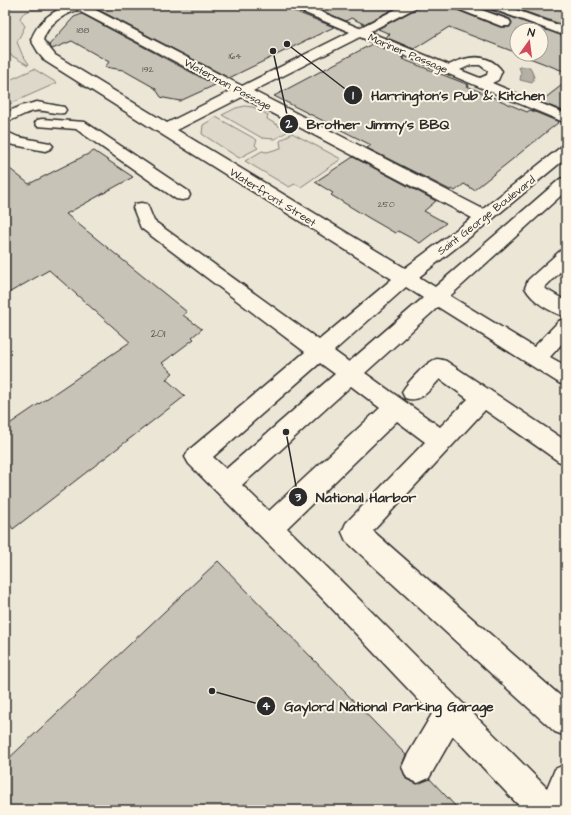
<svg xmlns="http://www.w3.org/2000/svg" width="571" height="815" font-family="'Architects Daughter',sans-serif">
  <rect width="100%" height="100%" fill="#fcf5e5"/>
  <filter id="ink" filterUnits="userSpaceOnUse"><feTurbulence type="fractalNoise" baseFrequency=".025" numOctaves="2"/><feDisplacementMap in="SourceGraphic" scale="8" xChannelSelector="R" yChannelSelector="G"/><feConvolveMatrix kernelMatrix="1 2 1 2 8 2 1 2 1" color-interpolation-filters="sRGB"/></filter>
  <g filter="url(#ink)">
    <path fill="#ece6d7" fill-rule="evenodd" d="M5,5H566V810H5ZM517,30H541V54H517Z"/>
    <g fill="#ded8ca" stroke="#84827a">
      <path d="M5,5H58C55,6 52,9 49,9C39,12 24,6 20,19L25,26L17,42L22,54L29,64L28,65L5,52Z"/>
      <path d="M34,69L57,83L5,106V82Z"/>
      <path d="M245,106L253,107L268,115L267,119L288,131L275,139L262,138L222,115L236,108Z"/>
      <path d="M216,117L257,140L255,145L258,148L239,158L202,134L203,125Z"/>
      <path d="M292,133L341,159L301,187L295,184L289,187L245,161L262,151L267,152L281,148L280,141Z"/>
    </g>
    <path fill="#b4b0a5" stroke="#7d7b74" d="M519,67H530L534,77L532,83L520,80L521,73Z"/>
    <g fill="#c8c3b7" stroke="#2b2b2b">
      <path d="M108,5H279L334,27L229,78L97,9Z"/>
      <path d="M320,5H401L364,24L351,18L346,21L320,10L324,8Z"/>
      <path d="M420,5H450L452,8L500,27H510L512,22L510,19L472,5H484L486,8L566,37V72L519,54H541V30H517V53L449,27L414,49L385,37L390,34L378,29L418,8Z"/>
      <path d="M506,5H566V26Z"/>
      <path d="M82,14L215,85L180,101L164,98L161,97L155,88L123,70L105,67L109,62L72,41L52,49L49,45L74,17Z"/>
      <path d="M372,44L402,56L401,57L404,58L402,59L469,85L467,86L527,112L530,110L559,122L474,190L464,184L455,191L452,189L450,190L367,148L371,145L274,96Z"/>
      <path d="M566,82V112L540,102Z"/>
      <path d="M94,151L133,177L66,214L187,312L183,315L202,329L192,337L194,339L162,363L173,373L166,379L185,396L13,529L5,518V427L130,342L49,270L5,295V165L29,184Z"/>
      <path d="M353,157L436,201L424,211L446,223L420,243L398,231L395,233L369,218L331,195L333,193L315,182Z"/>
      <path d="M218,561L406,755L401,766L406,779L417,784L430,779L459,810H5V762Z"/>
    </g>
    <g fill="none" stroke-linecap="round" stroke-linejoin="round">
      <defs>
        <g id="minor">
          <path d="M69,5H86L242,86L350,32L291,7L289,5H305L359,28L404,5H419L417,7L369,32L449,65C467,56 488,52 502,71L498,80L492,83L566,114V123L360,37L253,91L483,209L561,147L566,145V158L490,221L419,277L435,287L560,179L566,177V191L450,296L534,347L559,321L566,318V339L550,357L566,366V386L559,383L438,307L365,373L440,427L468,399L440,379C430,389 421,404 405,398L402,392C407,383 427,361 437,359C440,359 443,360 446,361L566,441V464L558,461L485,410L373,531L566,701V736L555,732L346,541L342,532L346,523L425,442L397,421L287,528L338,578L547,788L555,769L566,764V810H523L453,736L429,778L418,783L407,778L402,767L407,756L432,714L320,596L189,464L185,457L189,450L305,352L141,228L133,208L135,204L141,203L147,204L154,221L319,340L392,279L45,61L40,55L31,40C38,21 51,12 69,5ZM77,10L231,91L167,123L55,55L43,40C49,23 61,16 77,10ZM471,65H480L488,71L487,75L480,78L460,70ZM242,97L472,218L405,268L177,130ZM406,287L423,298L349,362L334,351ZM320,363L335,374L226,469L213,457ZM351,386L380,408L269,511L242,485Z"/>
          <path d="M451,5H468L509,20L511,23L509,26H501L453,7Z"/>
          <path d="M485,5H502L566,28V36L487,7Z"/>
          <path d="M37,102L64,107L66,110L64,113C55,115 45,109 35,111C25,112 15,120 5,122V113L21,106Z"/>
          <path d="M42,119L85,122L188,191L190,195L188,199L182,200L176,199L76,129L37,126L35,123L37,120Z"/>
          <path d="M5,131L18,137L50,143L53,146L50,149L45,151L9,144L5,142Z"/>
          <path d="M566,249V266L544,288L566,301V317C550,312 533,302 525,288L528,280L560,251Z"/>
        </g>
      </defs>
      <use href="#minor" stroke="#2b2b2b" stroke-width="3"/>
      <use href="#minor" fill="#fcf5e5" fill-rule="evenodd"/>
    </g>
  </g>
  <g text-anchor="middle" stroke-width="4" stroke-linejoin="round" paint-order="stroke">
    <g font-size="9" fill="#52514e">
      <text x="83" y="33">188</text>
      <text x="235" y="59">164</text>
      <text x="148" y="72">192</text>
      <text x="386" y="207">250</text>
    </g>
    <g font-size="11" fill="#2b2b2b" stroke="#fcf5e5">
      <text transform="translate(408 53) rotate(23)" y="4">Mariner Passage</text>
      <text transform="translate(228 84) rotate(28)" y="4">Waterman Passage</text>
      <text transform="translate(273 197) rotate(32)" y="4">Waterfront Street</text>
      <text transform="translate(486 215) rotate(-38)" y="4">Saint George Boulevard</text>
    </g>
    <g font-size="11" fill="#52514e">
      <text x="158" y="337">201</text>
    </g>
  </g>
  <path fill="none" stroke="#2b2b2b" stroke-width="1.5" d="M287 44L353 95M273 51L289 124M286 432L298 497M212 691L266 706"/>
  <g fill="#2b2b2b" stroke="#fcf5e5" stroke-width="1.5">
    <circle cx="287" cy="44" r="4"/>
    <circle cx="273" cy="51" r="4"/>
    <circle cx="286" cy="432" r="4"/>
    <circle cx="212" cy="691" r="4"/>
    <circle cx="353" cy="95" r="10"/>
    <circle cx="289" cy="124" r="10"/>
    <circle cx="298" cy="497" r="10"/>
    <circle cx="266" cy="706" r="10"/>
  </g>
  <g font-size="12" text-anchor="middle" font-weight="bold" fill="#fff">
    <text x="353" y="99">1</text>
    <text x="289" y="128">2</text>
    <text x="298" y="501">3</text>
    <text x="266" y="710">4</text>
  </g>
  <g font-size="14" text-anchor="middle" font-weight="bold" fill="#2b2b2b" stroke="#fcf5e5" stroke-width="4" stroke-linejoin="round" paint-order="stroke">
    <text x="458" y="100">Harrington's Pub &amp; Kitchen</text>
    <text x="378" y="129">Brother Jimmy's BBQ</text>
    <text x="366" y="502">National Harbor</text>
    <text x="389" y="711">Gaylord National Parking Garage</text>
  </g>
  <rect width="571" height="815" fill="none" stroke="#fcf5e5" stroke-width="20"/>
  <rect x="10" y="10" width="551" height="795" fill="none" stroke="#2b2b2b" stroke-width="1.5" filter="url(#ink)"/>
  <g transform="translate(529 42) rotate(14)"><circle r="19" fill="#fcf5e5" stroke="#a8a49b"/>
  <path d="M0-3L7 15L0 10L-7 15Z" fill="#d1495b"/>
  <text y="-6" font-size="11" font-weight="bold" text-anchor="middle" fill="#2b2b2b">N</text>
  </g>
</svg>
